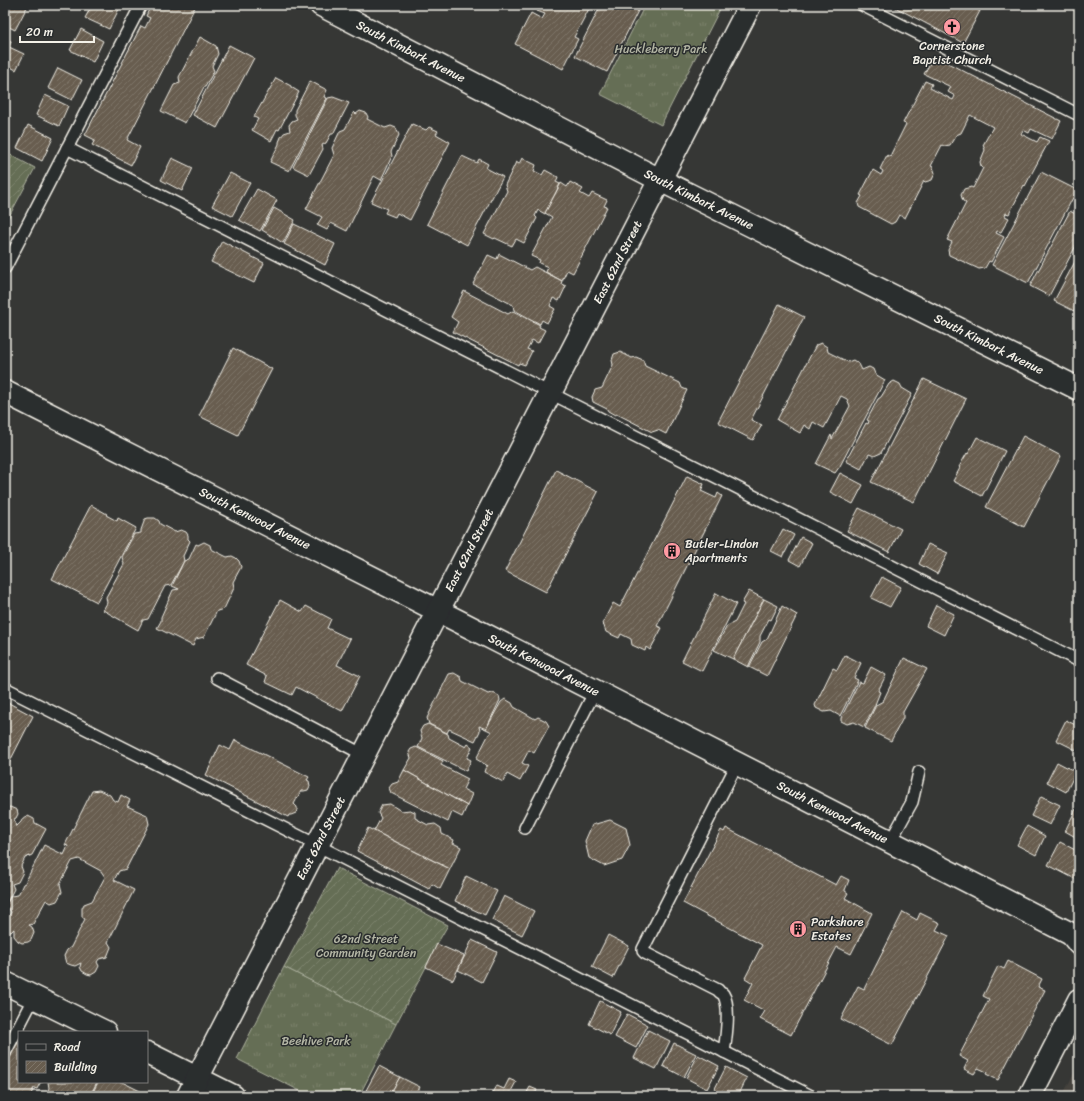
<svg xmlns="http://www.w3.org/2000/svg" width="1084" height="1101" font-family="Sriracha,sans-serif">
  <defs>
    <pattern id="grass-tufts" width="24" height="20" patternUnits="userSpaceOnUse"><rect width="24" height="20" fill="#656e54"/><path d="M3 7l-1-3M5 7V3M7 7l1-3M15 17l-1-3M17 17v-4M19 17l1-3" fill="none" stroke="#7c836d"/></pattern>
    <pattern id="garden-furrows" width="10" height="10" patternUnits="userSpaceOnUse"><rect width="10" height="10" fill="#656e54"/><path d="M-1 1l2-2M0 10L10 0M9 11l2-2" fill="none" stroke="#7c836d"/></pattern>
    <pattern id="building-hatch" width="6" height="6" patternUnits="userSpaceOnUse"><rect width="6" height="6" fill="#685d4f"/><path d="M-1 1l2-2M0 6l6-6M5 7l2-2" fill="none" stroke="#7e7568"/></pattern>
  </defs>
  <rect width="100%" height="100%" fill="#363735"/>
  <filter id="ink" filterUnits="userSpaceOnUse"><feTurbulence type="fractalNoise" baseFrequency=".025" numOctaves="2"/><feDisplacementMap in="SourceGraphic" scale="8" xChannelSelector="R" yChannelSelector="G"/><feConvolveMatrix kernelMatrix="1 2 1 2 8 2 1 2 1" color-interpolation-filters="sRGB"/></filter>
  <g filter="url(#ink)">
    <path fill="#45423d" d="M1079,1064V1096H1062Z"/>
    <g fill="url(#grass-tufts)" stroke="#acb09e">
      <path d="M645,5H722L661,125L600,94Z"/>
      <path d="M284,967L396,1024L359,1096H310L237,1059Z"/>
    </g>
    <g fill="url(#garden-furrows)" stroke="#acb09e">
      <path d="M5,152L35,168L5,224Z"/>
      <path d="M337,868L448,925L437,944L426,967L396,1024L284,967Z"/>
    </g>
    <g fill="url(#building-hatch)" stroke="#f4f1e8">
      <path d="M5,5H23L27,7L15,30L5,25Z"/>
      <path d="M92,5H110L119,9L109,29L85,18Z"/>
      <path d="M151,5H196L127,140L140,147L131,165L92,145L95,140L85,135L141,26L145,28L150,18L146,16Z"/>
      <path d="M540,5H591L574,37L578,39L563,69L515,44L531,13L542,19L545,14L537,11Z"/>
      <path d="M601,5H641L607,72L575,56Z"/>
      <path d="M891,5H968L980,11L963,43Z"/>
      <path d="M81,29L103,41L93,62L70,50Z"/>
      <path d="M200,37L216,46L218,54L212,66L214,71L205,87H204L185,123L161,111L174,85L180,83L179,77Z"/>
      <path d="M5,38L11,41L9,47L24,54L16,70L5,64Z"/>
      <path d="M229,45L254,58L217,128L193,115Z"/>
      <path d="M934,56L1061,121L1052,139L1031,129L1029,133L1023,130L1021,134L1037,142L1040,137L1049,141L1025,186L1024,185L1009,214L1006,213L1005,216L1009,218L1001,232L997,231L996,233L1004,237L991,262L989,261L985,268L979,269L949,255L948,250L952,242L947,240L966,203L963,201L961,195L964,189L971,187L973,188L983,168L981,166L980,162L985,150L983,145L993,127L970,115L961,133L956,135L950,145L944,146L942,145L931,166L933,167L935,173L932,180L925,182L924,181L905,218L899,215L895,222L891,224L859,207L858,203L862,196L860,195L873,170L881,175L883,171L880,169L887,155L890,157L892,154H891L906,124L903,123L925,81L932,84L930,88L953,100L955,96L948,92L951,87L924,74Z"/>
      <path d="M58,68L82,80L72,100L48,88Z"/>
      <path d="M276,78L291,86V87L299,92L279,130L277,129L271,141L252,130L258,119L254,117Z"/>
      <path d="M310,81L327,90L324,97L327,98L289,171L270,162L279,144V142L281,137L284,133L290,131L289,125L292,121L297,119L295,115V110Z"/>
      <path d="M45,95L68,106L59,126L36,115Z"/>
      <path d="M333,97L349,103L333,134H331L326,143L322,145L323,149L309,175L293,167L328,98Z"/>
      <path d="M360,111L366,113L368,117L367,119L385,128L391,126L396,128L399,135L391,152L392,156L381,180L374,176L347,231L331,223L327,230L317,225L322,217L306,209L334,155L332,148L340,131L345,129L354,112L356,114Z"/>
      <path d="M412,124L426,130L429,127L438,131L436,134L450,142L410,220L397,213L395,217L385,213L387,209L371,202Z"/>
      <path d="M28,125L53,138L42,161L17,148Z"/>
      <path d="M462,156L477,163L479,159L488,164L486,168L503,177L467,245L427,224Z"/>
      <path d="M172,158L193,168L182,191L161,180Z"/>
      <path d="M522,158L536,165L534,171L542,175L545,170L558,177L556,182L560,184L545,214L538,210L535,216L537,218L524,243L516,239L512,246L495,238L494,239L484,234L507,191L505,185L516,162L519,164Z"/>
      <path d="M1041,172L1077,190L1028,283L992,265Z"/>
      <path d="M230,173L250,183L232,216L212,206Z"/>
      <path d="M570,182L583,189L580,193L589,198L592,193L607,200L604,206L607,207L573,273L567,270L562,281L546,272L548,267L539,263L540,260L531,256L552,217L545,213L561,183L567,187Z"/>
      <path d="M257,189L277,200L260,231L239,220Z"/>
      <path d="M274,208L295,220L283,243L262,230Z"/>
      <path d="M1070,211L1079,216V240L1049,296L1030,286Z"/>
      <path d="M294,224L335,244L325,265L284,244Z"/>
      <path d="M222,241L264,263L254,283L211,262Z"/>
      <path d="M499,254L530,270L535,267L562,281L561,284L566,286L559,301L553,298L550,306L555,309L547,323L542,320L540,324L514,310L513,305L473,284L488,255L497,259Z"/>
      <path d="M1079,254V302L1074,311L1054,301Z"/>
      <path d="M464,291L508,314L513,311L540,325L539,327L545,330L538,343L532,340L527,349L532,351L525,365L519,363L518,365L453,332L458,322L451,317Z"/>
      <path d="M779,304L804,317L751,420L762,425L753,440L718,422Z"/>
      <path d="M821,343L827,347L828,352L848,362L853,360L859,364L862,370L869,367L873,369L875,374L885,380L840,466L835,473L816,464L831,435L832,439L850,406L847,399L841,396L824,428L813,422L810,429L804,425L800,433L777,420L816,345Z"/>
      <path d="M233,348L272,369L238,435L199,416Z"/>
      <path d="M620,352L632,358L636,357L643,360L645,366L680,383L682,388L687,390L666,434L658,430L652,432L617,414L615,415L608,411L607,409L593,402L592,397L595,390L602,388L613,365L612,360L614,354Z"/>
      <path d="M924,379L966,399L914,502L871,482Z"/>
      <path d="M894,381L900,384L902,388L912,394L881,453L874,456L869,454L861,469L846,461L866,423L868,424L869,421L867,420L878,399L881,397L889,384Z"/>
      <path d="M1023,436L1061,456L1024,527L986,507Z"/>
      <path d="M977,437L1005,451L982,496L953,481L960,468L959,467L967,453L968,454Z"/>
      <path d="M556,470L598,492L546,592L505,571Z"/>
      <path d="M840,473L863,485L853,504L830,492Z"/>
      <path d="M687,476L704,484L701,491L716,498L718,493L722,496L657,626L662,628L650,650L646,647L645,651L632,645L631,639L621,634L619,638L606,632L604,626L602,624L613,603L620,607Z"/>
      <path d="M91,505L107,514L106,515L117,521L118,518L136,528L97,602L52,579Z"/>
      <path d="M859,508L901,529L889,552L847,531Z"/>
      <path d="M148,518H155L159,521L160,524L175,532L181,530L186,532L188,535V539L190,541L183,556L184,561L171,585L165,586L148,619L143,620L138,630L103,610L107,603L106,597L124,564L122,557L134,534L141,533V530L145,519Z"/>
      <path d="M783,529L794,535L783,557L771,551Z"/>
      <path d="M801,537L812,543L800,566L789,560Z"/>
      <path d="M204,542L210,545L211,549L227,557L232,556L236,558L239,561L241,567L233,582L234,588L224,609L217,611L204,637L196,639L193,646L157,628L161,621V617L173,590L179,589L172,586L184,561L189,559L196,544L198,545Z"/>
      <path d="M928,544L948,553L937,574L919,564Z"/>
      <path d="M882,577L901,587L890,607L871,598Z"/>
      <path d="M749,591L764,599L733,659L714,650L727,626L735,622L744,604L742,603Z"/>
      <path d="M716,593L736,604L702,671L682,661Z"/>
      <path d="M764,599L778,606L771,620L769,619L760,636V642L748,667L733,659Z"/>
      <path d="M280,600L302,612L306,606L331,619L327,628L350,639L337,665L360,676L342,711L296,687L292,695L265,682L267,676L246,665Z"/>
      <path d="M936,605L954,614L944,635L926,626Z"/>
      <path d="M782,606L797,615L767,676L749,667L762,642L767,639Z"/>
      <path d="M845,655L861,663L854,678L858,680L840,716L831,711L824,712L816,708L815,705L833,668L837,670Z"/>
      <path d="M904,658L927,669L903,712V718L891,741L865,728L876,705L883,701Z"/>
      <path d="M871,667L886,675L878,691L880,692L876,702L875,705L864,727L854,722L847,724L841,721V718L859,682L863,683Z"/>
      <path d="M454,673L461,677L462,681L488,694L493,693L499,696L500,700L486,729L479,726L480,731L475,741L449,729L447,733L429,724L427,718L449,674Z"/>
      <path d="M505,699L512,703L514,707L535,719L538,717L546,721L549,726L534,753L529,750L522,763L528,766L520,781L507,774L503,782L484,772L486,766H488L476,759L489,734L492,732L486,729L501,702Z"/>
      <path d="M5,701L33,716L5,771Z"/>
      <path d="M1066,720L1079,727V743L1076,750L1056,740Z"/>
      <path d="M428,724L448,734L449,738L466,747L468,744L472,747L467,758L471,760L466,771L418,747L422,738L420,731L423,726Z"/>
      <path d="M235,740L309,777L307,780L309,781L310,786L308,790L304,791H301L294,804L297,807V810L296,813L291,815H289L288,817L206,775L220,745L230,750Z"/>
      <path d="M416,747L443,761L441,765L468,779L463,789L472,794L467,806L404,770L411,758L409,752L411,749Z"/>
      <path d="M1057,762L1076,772L1066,792L1047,782Z"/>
      <path d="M404,770L467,806L462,817L452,812L448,822L391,793L389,788L392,784L398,782Z"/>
      <path d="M99,790L110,795L113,800L118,802L121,795L130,800L127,806L147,815L149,824L126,869L119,871L114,880L134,890L108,942L111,947L107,957L99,959L97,962L99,966L96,972L91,975L87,974L82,971L80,967L81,963L75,966L71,965L66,963L64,956L67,950L71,947L85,919L82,917V908L84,904L92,901L105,877L101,871L79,859L72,861L60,884L62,892L57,901L51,903L46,900L33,924L29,925L32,927L34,933L31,940L28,942L22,943L18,941L14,936V929L11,932L5,931V917L7,915L9,916L11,912L6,905L11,896L18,895L23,884L25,883L44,845L64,855L68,846L65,845L92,791Z"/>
      <path d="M1041,796L1060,805L1050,825L1031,816Z"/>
      <path d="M390,804L401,811L410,810L415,812V818L428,825L435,824L441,828L442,834L454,840L453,843L461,847L450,869L374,831L381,818L378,813L382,805Z"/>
      <path d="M10,807L17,810L18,814L16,818L14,819L16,827L21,822L23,818L28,816L34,819L35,823L46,829L32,855L25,858L21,866L23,872L18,882L12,884L14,889L5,906V808Z"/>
      <path d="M1076,809L1079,810V839L1065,831Z"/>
      <path d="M610,820L626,828L630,845L622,860L604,866L589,858L585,841L592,825Z"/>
      <path d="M1027,826L1045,836L1036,855L1017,845Z"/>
      <path d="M368,828L450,869L440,889L432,884L429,889L357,851Z"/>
      <path d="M726,828L836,885L841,876L849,880L845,890V891L848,893L845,898L872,913L851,954L837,947L791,1035L760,1019L765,1011L744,1000L753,983L745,978L762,945L683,903L721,830L724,832Z"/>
      <path d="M1060,842L1079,852V881L1048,865Z"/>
      <path d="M466,876L497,891L485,915L455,901Z"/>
      <path d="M504,896L534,911L522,935L492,920Z"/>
      <path d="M903,912L917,920L920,913L940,923L936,930L949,936L892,1045L841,1019L858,986L864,989Z"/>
      <path d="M608,935L629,946L613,978L592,967Z"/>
      <path d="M472,940L497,952L482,982L458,970Z"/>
      <path d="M437,944L464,956L453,980L426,967Z"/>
      <path d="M1008,961L1042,979L1038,987L1045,990L998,1080L986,1074L987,1072L978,1068L974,1074L964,1069L968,1061L959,1056L989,999L983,996L998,966L1004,969Z"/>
      <path d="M600,1001L621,1012L610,1035L589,1024Z"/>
      <path d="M627,1014L648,1025L636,1048L615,1037Z"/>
      <path d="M648,1030L670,1041L656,1069L634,1058Z"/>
      <path d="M19,1038V1082H43L40,1083L37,1089L34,1088L30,1096H5V1065Z"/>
      <path d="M674,1043L696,1054L684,1077L663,1066Z"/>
      <path d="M698,1055L719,1066L707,1089L686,1078Z"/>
      <path d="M379,1066L400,1077L389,1096H363Z"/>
      <path d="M726,1067L747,1078L738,1096H711Z"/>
      <path d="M400,1077L420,1087L415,1096H389Z"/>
      <path d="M509,1079L516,1082L510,1093L513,1094L512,1096H491L497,1086L504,1089Z"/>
      <path d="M48,1082H97L90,1096H45L49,1088Z"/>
      <path d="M98,1082H122L148,1095L91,1096Z"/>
      <path d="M530,1087L537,1090L534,1096H525Z"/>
    </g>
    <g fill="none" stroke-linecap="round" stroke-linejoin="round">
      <defs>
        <g id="service">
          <path d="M862,5L1079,115"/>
          <path d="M67,148L1079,661"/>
          <path d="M5,268L141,5"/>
          <path d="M217,678L364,755"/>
          <path d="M5,688L299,836L811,1096"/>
          <path d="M525,828L595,691"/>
          <path d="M890,842L912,802L919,772"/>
          <path d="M724,1052C726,1038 731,1006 723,994C722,994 718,991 718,990L645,953L643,951V949L737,764"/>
          <path d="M5,1053L34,997"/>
        </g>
        <g id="minor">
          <path id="s1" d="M321,5L660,180L1079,389"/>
          <path id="s2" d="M5,392L462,623L1071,934L1079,944"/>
          <path d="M5,983L105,1032"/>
          <path d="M147,1053L233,1096"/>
          <path id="s3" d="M188,1096L750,5"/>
        </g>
        <path id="tertiary" d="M1030,1096L1079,1000"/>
      </defs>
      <use href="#service" stroke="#f4f1e8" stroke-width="14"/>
      <use href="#minor" stroke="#f4f1e8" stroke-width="25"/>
      <use href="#tertiary" stroke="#f4f1e8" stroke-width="25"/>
      <use href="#service" stroke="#2a2d2e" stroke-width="11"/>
      <use href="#minor" stroke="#2a2d2e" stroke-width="22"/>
      <use href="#tertiary" stroke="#2a2d2e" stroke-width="22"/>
    </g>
  </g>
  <defs>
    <symbol id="church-disc" viewBox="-11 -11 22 22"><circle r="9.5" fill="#ff9aa2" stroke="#2a2d2e"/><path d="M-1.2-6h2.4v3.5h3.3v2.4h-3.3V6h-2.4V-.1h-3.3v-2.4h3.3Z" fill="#111"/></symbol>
    <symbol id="building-disc" viewBox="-11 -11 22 22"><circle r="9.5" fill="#ff9aa2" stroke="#2a2d2e"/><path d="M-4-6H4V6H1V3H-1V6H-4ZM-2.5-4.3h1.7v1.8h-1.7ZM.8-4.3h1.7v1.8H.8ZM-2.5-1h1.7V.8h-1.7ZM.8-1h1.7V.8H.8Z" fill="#111"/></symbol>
  </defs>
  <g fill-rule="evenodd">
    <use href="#church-disc" x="942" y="17" width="20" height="20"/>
    <use href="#building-disc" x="662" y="541" width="20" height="20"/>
    <use href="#building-disc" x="788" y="919" width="20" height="20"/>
  </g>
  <g text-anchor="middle" stroke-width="3" stroke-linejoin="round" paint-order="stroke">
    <g font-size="12" fill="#f4f1e8" stroke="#2a2d2e" text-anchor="start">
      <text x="952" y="50" text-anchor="middle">Cornerstone<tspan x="952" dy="14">Baptist Church</tspan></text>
      <text x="685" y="548">Butler-Lindon<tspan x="685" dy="14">Apartments</tspan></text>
      <text x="811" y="926">Parkshore<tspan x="811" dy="14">Estates</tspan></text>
    </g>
    <g font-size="12" fill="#b4b6a5" stroke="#2a2d2e">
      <text x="661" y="53">Huckleberry Park</text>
      <text x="366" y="943">62nd Street<tspan x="366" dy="14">Community Garden</tspan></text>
      <text x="316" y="1045">Beehive Park</text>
    </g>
    <g font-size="12" fill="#f4f1e8" stroke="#2a2d2e">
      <text dy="4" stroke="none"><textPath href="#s1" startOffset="101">South Kimbark Avenue</textPath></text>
      <text dy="4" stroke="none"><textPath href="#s1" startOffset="425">South Kimbark Avenue</textPath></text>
      <text dy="4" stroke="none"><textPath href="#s3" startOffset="938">East 62nd Street</textPath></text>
      <text dy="4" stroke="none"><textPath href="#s1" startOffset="749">South Kimbark Avenue</textPath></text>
      <text dy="4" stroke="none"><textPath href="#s2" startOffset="280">South Kenwood Avenue</textPath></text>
      <text dy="4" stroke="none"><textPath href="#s3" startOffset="614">East 62nd Street</textPath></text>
      <text dy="4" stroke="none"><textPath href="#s2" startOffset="604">South Kenwood Avenue</textPath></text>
      <text dy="4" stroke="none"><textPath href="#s2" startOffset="928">South Kenwood Avenue</textPath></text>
      <text dy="4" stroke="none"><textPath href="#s3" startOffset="290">East 62nd Street</textPath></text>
    </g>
  </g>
  <rect width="1084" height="1101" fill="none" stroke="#2a2d2e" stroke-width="20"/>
  <rect x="10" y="10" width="1064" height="1081" fill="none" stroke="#f4f1e8" stroke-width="1.5" filter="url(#ink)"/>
  <rect x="18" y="1031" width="130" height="52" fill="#2a2d2e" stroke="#7b7b78"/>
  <rect x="26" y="1044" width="20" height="6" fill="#2a2d2e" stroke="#7b7b78"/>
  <text x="54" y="1051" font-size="12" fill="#f4f1e8">Road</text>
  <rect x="26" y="1061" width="20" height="12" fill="url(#building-hatch)" stroke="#7b7b78"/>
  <text x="54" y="1071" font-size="12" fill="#f4f1e8">Building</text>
  <path d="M20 36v6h74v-6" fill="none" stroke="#f4f1e8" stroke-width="2"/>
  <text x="26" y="36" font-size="12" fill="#f4f1e8" stroke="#2a2d2e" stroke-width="3" paint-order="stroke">20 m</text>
</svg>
